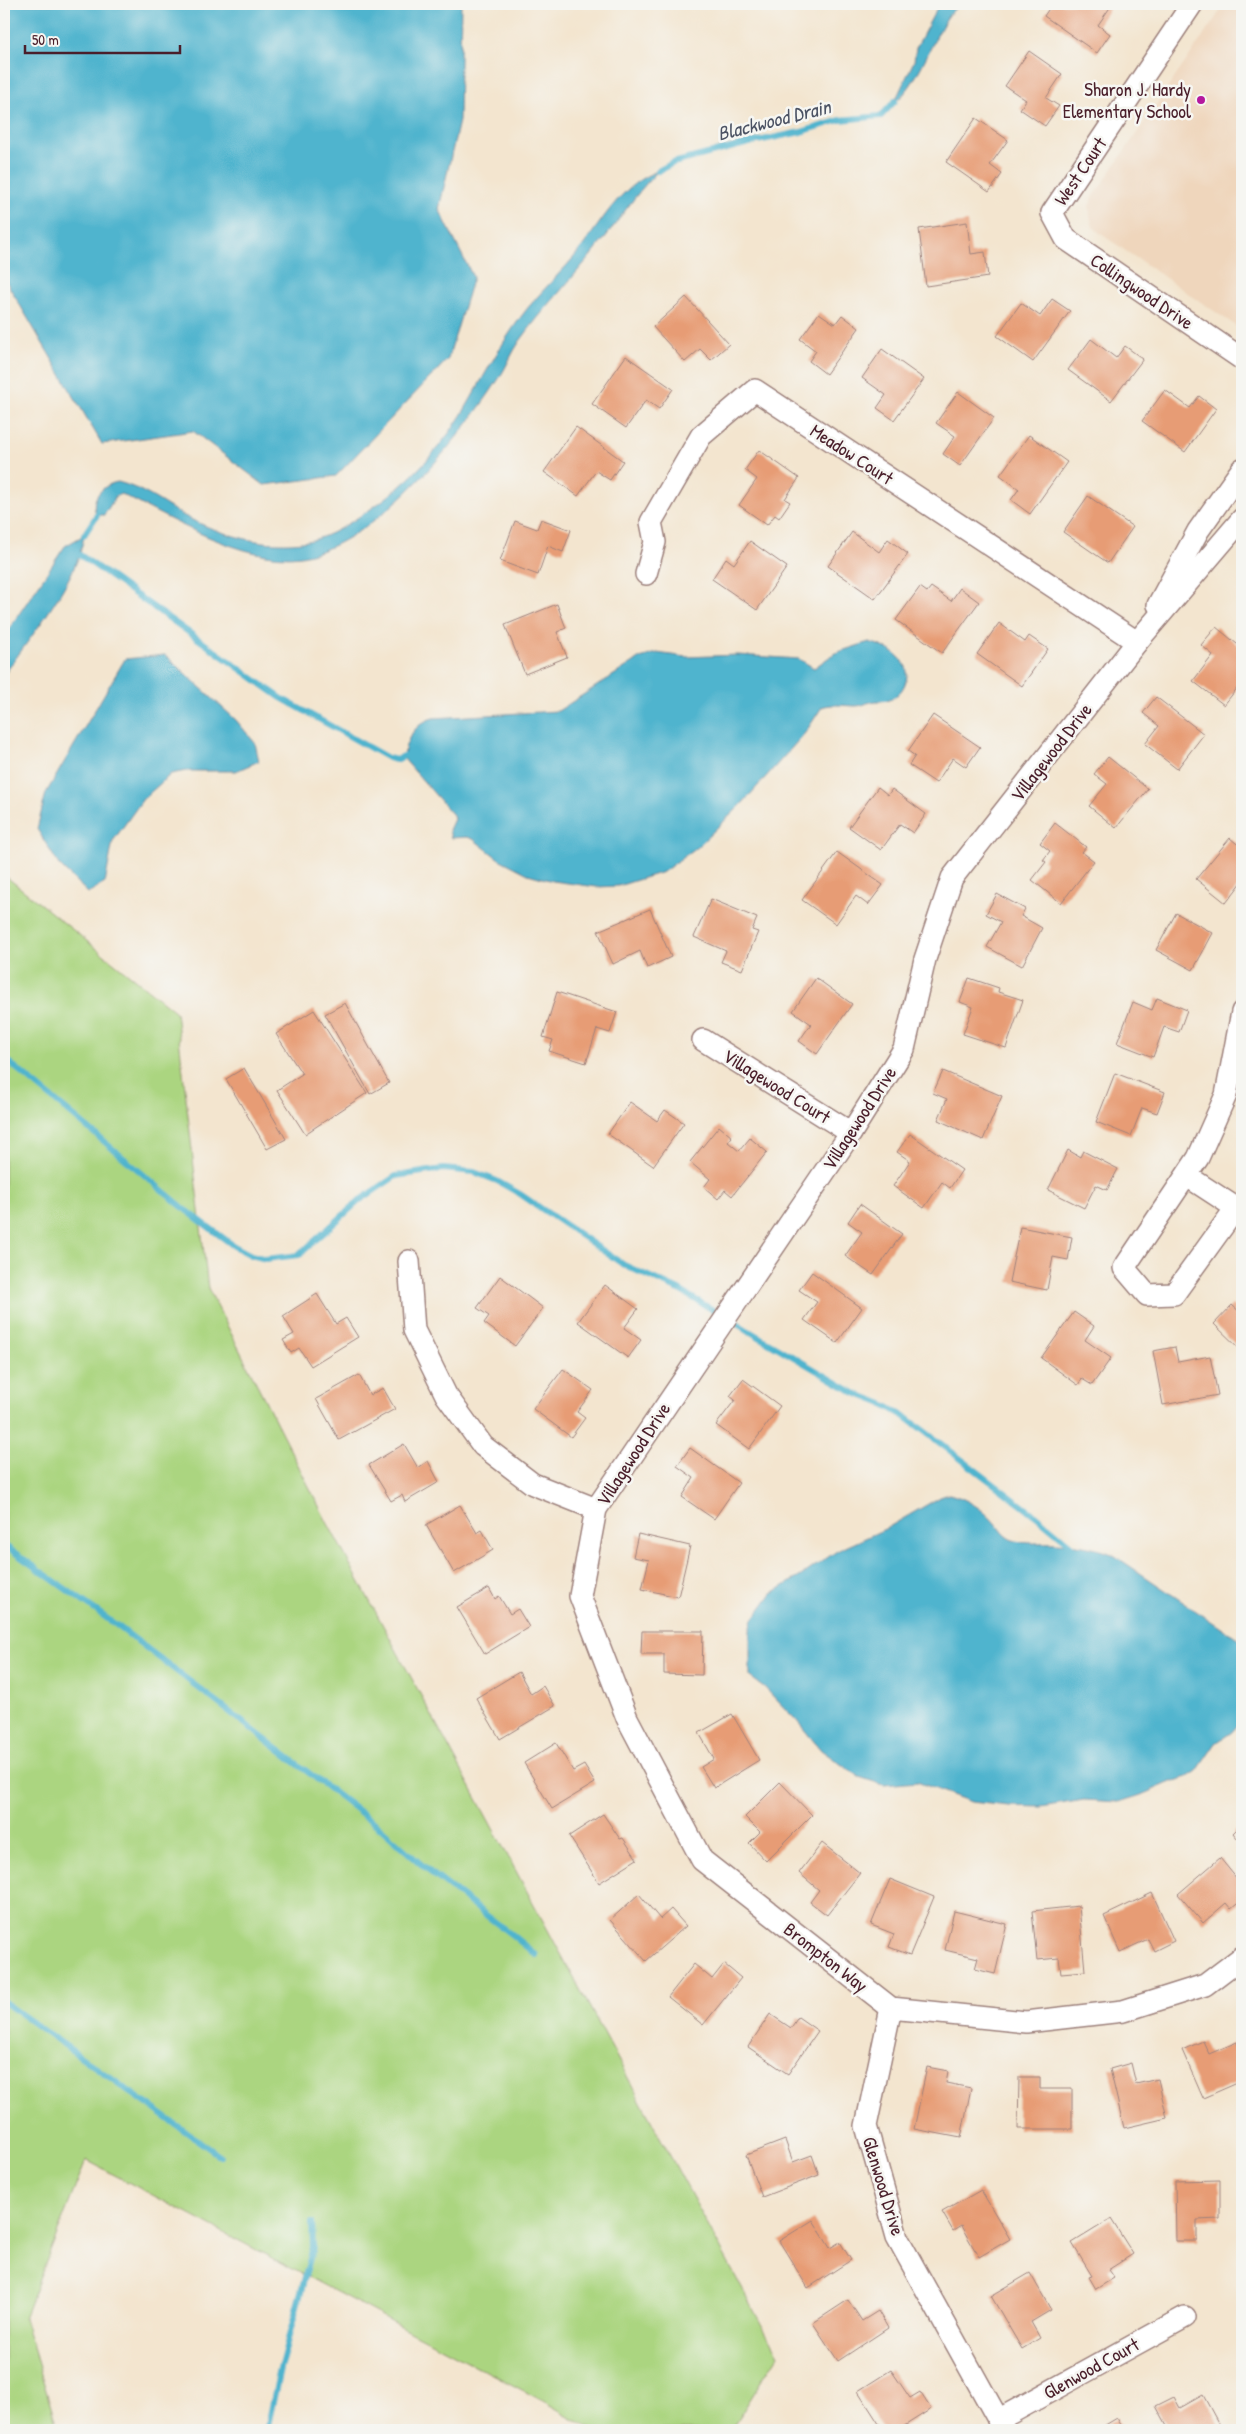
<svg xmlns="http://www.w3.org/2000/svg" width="1246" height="2434" font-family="'Patrick Hand',sans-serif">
  <rect width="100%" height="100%" fill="#f6f6f2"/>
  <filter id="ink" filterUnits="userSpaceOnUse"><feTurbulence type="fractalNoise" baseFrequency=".02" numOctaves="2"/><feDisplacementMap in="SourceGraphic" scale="10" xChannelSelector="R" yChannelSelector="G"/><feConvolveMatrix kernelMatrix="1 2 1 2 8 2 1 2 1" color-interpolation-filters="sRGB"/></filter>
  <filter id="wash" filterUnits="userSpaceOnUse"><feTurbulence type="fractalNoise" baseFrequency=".0096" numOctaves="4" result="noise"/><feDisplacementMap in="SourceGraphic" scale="20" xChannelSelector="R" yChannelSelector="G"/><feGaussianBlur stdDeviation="1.12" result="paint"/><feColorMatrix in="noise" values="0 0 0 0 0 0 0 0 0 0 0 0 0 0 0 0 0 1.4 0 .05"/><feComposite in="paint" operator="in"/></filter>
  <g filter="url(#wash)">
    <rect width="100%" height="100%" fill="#f3e5cf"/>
    <path fill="#efd6bc" d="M1225,4H1242V330L1101,234L1093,227L1090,216L1089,206L1094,196Z"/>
    <path fill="#abd580" stroke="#7a7a56" d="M4,875L176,1012L208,1288L327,1522L778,2355L731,2430H593L543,2401L86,2160L24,2318L58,2430H4Z"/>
    <g fill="#4fb4ce" stroke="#4c6a7c">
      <path d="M4,4H461L459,121L439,209L473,277L448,359L336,476L264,485L193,431L102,444L4,278Z"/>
      <path d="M939,4H960C956,8 952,11 949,15C934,35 915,91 895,101L914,61L916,48Z"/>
      <path d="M658,171C635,194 618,222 597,248C572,279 543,309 520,341C512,352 507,366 500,377C462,437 375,545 301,556C246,564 169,518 121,494L116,496L104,515H97C88,500 103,484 118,482C141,488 159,501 179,513C207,529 247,543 279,543C314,544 332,535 360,516C403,489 439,452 465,409C483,378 499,347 520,318C538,293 563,272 582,247C604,218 623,183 658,171Z"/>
      <path d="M84,535C79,579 29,638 4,675V636L65,546Z"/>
      <path d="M869,642C883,646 900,653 906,667C910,679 902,695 890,699C885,702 877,700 871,702C866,703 862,706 856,706C845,706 832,703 822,707L805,733L740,806L697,847L663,872L618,886L597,887L553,881L528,874L499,859L473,839L467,837L451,838L449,830L454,819L453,815L404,759C404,740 416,723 433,718L558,711L640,658L657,653L686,657L738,655L799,659L814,668L835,653Z"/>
      <path d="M165,655L236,720L255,743L259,761L236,771H186L171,774L143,799L113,841L105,883L88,893L59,865L37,829L46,793L125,659Z"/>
      <path d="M949,1494C966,1498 983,1509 994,1522C1000,1529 1004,1537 1013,1540C1028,1545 1041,1542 1056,1543C1075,1544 1094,1547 1112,1554L1242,1642V1720L1232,1732L1216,1743L1197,1771L1188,1777L1171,1782L1141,1795L1119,1802L1084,1800L1041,1807L1009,1806L971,1802L917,1782L884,1785L859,1777L821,1750L797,1721L764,1687L750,1677V1630L753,1619L772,1593L801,1576L837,1551L887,1528L942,1496Z"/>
    </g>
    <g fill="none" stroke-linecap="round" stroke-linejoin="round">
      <g stroke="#4fb4ce" stroke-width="6">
        <path d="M658,171L673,163L753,142L801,132L840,120L881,116L895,101"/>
        <path d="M84,535L97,515"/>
        <path d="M80,555L281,698L388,758L396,760L404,756"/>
        <path d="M4,1058L186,1210L234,1246L251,1255L266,1259L299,1255L360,1200L396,1176L443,1169L474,1172L497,1181L520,1194L624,1265L679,1290L855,1393L883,1404L907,1418L1036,1516L1071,1545"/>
        <path d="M4,1545L119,1627L378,1826L430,1872L512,1935L536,1955"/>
        <path d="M4,2002L220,2156"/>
        <path d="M267,2430L280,2369L313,2247L312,2223"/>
      </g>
    </g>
    <g id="blocks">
      <g fill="#e79c74">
        <path d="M1052,4H1108L1111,6L1098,25L1110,34L1097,53L1044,16Z"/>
        <path d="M1029,51L1062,74L1046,98L1059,106L1045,126L1020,109L1026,100L1005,86Z"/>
        <path d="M976,118L1008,140L990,165L1002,174L989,192L946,162Z"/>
        <path d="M967,222L971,254L985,252L988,277L926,286L919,229Z"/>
        <path d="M686,297L729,344L711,360L700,349L685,362L653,327Z"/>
        <path d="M1052,299L1070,311L1033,362L997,336L1021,303L1040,316Z"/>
        <path d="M819,313L835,324L842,315L859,328L826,374L809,361L816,351L800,339Z"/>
        <path d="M1091,339L1116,358L1125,346L1143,359L1111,401L1068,370Z"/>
        <path d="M882,349L924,379L894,420L877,408L886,395L862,378Z"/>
        <path d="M626,356L673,389L659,409L646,400L626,428L592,404Z"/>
        <path d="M1165,390L1190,408L1199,396L1216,409L1185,452L1142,421Z"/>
        <path d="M958,392L994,418L960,466L943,454L955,436L936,423Z"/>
        <path d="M576,427L623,461L610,480L596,471L578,496L544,472Z"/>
        <path d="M1029,435L1067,462L1030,514L1011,500L1019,489L1000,475Z"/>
        <path d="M759,450L799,478L785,499L790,502L779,518L775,515L767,525L739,505L757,479L745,470Z"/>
        <path d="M1088,496L1133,527L1108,563L1063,532Z"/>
        <path d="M541,519L571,530L563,552L548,546L538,575L500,561L515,521L537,529Z"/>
        <path d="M852,532L879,552L888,539L908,554L875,599L828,566Z"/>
        <path d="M750,541L787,567L757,610L712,579L726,558L734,564Z"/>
        <path d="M920,587L927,592L931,587L951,601L960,588L979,602L942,653L896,620Z"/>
        <path d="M557,604L566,628L557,632L567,657L525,674L505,625Z"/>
        <path d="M999,623L1025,642L1029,636L1048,649L1022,686L977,654Z"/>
        <path d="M1216,627L1242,648V682L1224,705L1193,681L1213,655L1201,645Z"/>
        <path d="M1156,697L1204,734L1177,769L1145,744L1159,726L1143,713Z"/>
        <path d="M933,715L980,747L966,767L953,758L936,783L909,765L915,756L908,751Z"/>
        <path d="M1108,757L1148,789L1116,828L1089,806L1107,784L1094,774Z"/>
        <path d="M878,787L888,795L892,789L926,814L913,833L900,824L881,850L849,827Z"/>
        <path d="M1055,823L1086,847L1082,852L1094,861L1061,903L1032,880L1046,862L1043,860L1050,851L1040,843Z"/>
        <path d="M1230,838L1242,848V882L1226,903L1196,879Z"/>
        <path d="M837,852L883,885L868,905L856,896L836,924L802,900Z"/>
        <path d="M997,894L1025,909L1021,916L1042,928L1022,966L987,947L1001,922L986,914Z"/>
        <path d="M711,899L757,918L752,930L758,932L742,970L721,962L726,951L694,937Z"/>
        <path d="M650,909L671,957L647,968L640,951L613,964L598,931Z"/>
        <path d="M1176,913L1213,933L1193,970L1156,950Z"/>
        <path d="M816,978L852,1004L817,1054L799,1041L811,1024L793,1011Z"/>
        <path d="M969,978L999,988L998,992L1023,1000L1006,1048L963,1034L973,1007L960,1002Z"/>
        <path d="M557,992L617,1012L610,1033L597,1029L586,1063L549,1051L553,1040L543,1037Z"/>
        <path d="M1157,998L1187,1010L1179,1032L1164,1027L1153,1057L1117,1043L1133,1002L1152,1010Z"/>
        <path d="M345,1003L389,1083L370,1094L325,1014Z"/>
        <path d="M314,1010L367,1093L305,1134L277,1090L302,1074L276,1034Z"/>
        <path d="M244,1068L286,1139L267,1149L226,1079Z"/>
        <path d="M943,1071L1002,1096L983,1140L938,1120L947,1099L933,1093Z"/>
        <path d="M1115,1073L1165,1092L1157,1113L1142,1108L1131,1136L1096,1122Z"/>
        <path d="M630,1102L657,1121L665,1110L684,1123L653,1166L608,1134Z"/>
        <path d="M719,1126L732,1137L728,1142L739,1151L750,1138L767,1152L732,1196L725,1190L718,1199L704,1187L710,1179L690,1162Z"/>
        <path d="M910,1134L962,1170L950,1188L942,1182L924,1208L893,1186L910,1161L897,1152Z"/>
        <path d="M1068,1150L1080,1157L1083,1151L1118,1169L1107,1190L1096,1185L1084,1208L1048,1190Z"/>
        <path d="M860,1204L902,1234L873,1275L845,1256L862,1232L848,1222Z"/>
        <path d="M1020,1227L1072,1237L1068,1260L1053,1257L1047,1290L1009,1282Z"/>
        <path d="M812,1272L862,1308L837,1343L804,1320L817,1302L799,1290Z"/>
        <path d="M500,1276L543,1308L515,1346L484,1323L489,1316L477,1308Z"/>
        <path d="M605,1285L638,1309L624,1328L641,1340L628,1358L578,1322Z"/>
        <path d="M317,1294L336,1324L346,1318L358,1337L311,1366L299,1348L291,1353L283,1340L294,1334L283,1316Z"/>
        <path d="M1232,1305L1242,1314V1351L1214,1324Z"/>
        <path d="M1074,1312L1094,1326L1085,1340L1111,1358L1092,1385L1082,1379L1078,1385L1041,1358Z"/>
        <path d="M1175,1347L1178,1362L1210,1356L1218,1395L1163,1405L1153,1351Z"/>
        <path d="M563,1369L593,1390L577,1412L585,1418L571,1437L533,1409Z"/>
        <path d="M359,1375L370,1395L383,1388L395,1409L339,1440L316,1399Z"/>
        <path d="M743,1379L780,1406L749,1449L716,1425L735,1400L730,1396Z"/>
        <path d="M404,1444L418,1468L428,1461L439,1482L405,1502L402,1495L391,1501L369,1465Z"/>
        <path d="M690,1448L739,1483L714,1519L682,1497L694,1478L677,1466Z"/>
        <path d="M460,1505L477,1533L482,1530L493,1550L454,1573L426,1525Z"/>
        <path d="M638,1534L690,1546L678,1597L642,1589L649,1560L633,1557Z"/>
        <path d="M489,1588L495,1599L499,1596L510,1614L518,1609L529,1627L485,1654L457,1607Z"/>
        <path d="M642,1631H703L702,1675L664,1674V1654H641Z"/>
        <path d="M519,1672L531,1694L543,1686L555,1706L500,1739L476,1698Z"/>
        <path d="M732,1714L759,1760L714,1788L701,1767L714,1759L699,1733Z"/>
        <path d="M556,1743L573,1771L584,1765L595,1783L552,1809L524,1763Z"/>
        <path d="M780,1782L812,1815L766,1861L749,1843L760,1832L745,1817Z"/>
        <path d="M603,1814L620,1839L623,1838L637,1859L599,1883L569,1836Z"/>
        <path d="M1242,1824V1844L1233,1833Z"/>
        <path d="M822,1843L860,1873L827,1915L810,1902L819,1890L799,1873Z"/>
        <path d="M1220,1858L1242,1885V1900L1231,1909L1226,1903L1203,1923L1178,1894Z"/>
        <path d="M890,1879L934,1897L910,1955L889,1947L894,1934L871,1925Z"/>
        <path d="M1152,1893L1174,1941L1154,1951L1148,1939L1120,1952L1104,1916Z"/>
        <path d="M639,1894L660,1919L671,1909L686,1926L646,1961L610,1920Z"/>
        <path d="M1079,1906L1085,1971L1061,1973L1059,1958L1037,1960L1032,1911Z"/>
        <path d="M954,1911L1007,1924L995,1974L975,1969L978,1958L945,1950Z"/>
        <path d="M694,1964L712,1979L724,1964L741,1978L703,2025L668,1997Z"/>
        <path d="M770,2014L791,2028L798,2017L818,2031L788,2074L748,2047Z"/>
        <path d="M1203,2041L1209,2054L1237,2042L1242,2055V2081L1203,2098L1182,2050Z"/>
        <path d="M1131,2063L1136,2084L1158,2079L1167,2118L1124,2128L1110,2069Z"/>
        <path d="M927,2067L948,2071L946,2083L971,2088L961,2138L914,2129Z"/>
        <path d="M1019,2077H1040V2089H1072V2129H1018Z"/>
        <path d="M785,2140L793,2162L812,2155L819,2175L762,2197L746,2155Z"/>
        <path d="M1220,2180V2219L1197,2220V2241H1176L1175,2181Z"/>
        <path d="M981,2190L1010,2239L979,2257L961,2226L953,2231L942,2212Z"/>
        <path d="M1111,2219L1133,2254L1108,2270L1114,2278L1096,2289L1089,2277L1092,2276L1072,2243Z"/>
        <path d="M813,2220L830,2248L840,2242L851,2260L808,2288L779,2241Z"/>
        <path d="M1030,2273L1051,2310L1031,2322L1040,2338L1022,2349L991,2296Z"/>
        <path d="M848,2300L862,2321L878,2311L888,2328L838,2361L813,2323Z"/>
        <path d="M891,2370L910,2398L920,2392L931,2409L898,2430H883L858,2391Z"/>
        <path d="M1203,2395L1222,2430H1169L1156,2406L1174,2397L1180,2408Z"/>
        <path d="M1117,2418L1124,2430H1097Z"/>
      </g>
    </g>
  </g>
  <g filter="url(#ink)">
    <use href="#blocks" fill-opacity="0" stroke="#9e827d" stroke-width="1"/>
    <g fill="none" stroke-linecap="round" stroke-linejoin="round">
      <defs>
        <g id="minor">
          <path d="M1192,4L1052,213L1066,239L1242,359"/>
          <path d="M1242,519L1137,642L952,878L925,959L904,1049L851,1133L596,1509L580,1596L627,1718L702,1860L891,2008L1026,2022L1123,2011L1205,1985L1242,1957"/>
          <path d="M646,574L655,542L651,522L701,436L755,390L1137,642"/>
          <path d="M1158,605L1198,531L1242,469"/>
          <path d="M1242,1012L1226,1095L1198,1158L1124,1268L1147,1295L1174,1294L1236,1208L1242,1212"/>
          <path d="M703,1040L851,1133"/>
          <path d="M1187,1176L1236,1208"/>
          <path d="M409,1261L414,1330L446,1395L483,1446L533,1484L596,1509"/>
          <path d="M891,2008L866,2126L897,2237L1004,2430"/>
          <path d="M998,2420L1185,2317"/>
        </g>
      </defs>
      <use href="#minor" stroke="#9e827d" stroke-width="24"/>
      <use href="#minor" stroke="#fff" stroke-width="21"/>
    </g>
  </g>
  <circle fill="#b5179e" stroke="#f6f6f2" stroke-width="2" cx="1201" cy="100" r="5"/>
  <g text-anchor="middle" stroke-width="5" stroke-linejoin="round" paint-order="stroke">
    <g font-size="19" fill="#4a1f2b" stroke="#f6f6f2" text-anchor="end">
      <text x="1191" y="96">Sharon J. Hardy<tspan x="1191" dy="22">Elementary School</tspan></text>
    </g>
    <g font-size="19" fill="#4a1f2b" stroke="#f6f6f2">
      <text transform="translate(1080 171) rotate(-56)" y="7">West Court</text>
      <text transform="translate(1142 291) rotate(34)" y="7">Collingwood Drive</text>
      <text transform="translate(852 454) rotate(33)" y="7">Meadow Court</text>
      <text transform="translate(1051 752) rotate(-52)" y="7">Villagewood Drive</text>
      <text transform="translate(777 1086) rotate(32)" y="7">Villagewood Court</text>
      <text transform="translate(859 1118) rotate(-57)" y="7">Villagewood Drive</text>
      <text transform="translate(633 1454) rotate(-57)" y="7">Villagewood Drive</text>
      <text transform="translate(826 1957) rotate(38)" y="7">Brompton Way</text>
      <text transform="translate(884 2186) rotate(73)" y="7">Glenwood Drive</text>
      <text transform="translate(1091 2368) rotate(-29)" y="7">Glenwood Court</text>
    </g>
    <g font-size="20" font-style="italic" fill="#4c5364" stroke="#f6f6f2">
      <text transform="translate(774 120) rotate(-14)" y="7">Blackwood Drain</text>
    </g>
  </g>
  <rect width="1246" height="2434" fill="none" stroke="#f6f6f2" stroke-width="20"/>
  <path d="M25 45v8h155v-8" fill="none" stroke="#4a1f2b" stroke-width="2.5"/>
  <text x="32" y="45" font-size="15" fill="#4a1f2b" stroke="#f6f6f2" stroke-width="4" paint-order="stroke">50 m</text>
</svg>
